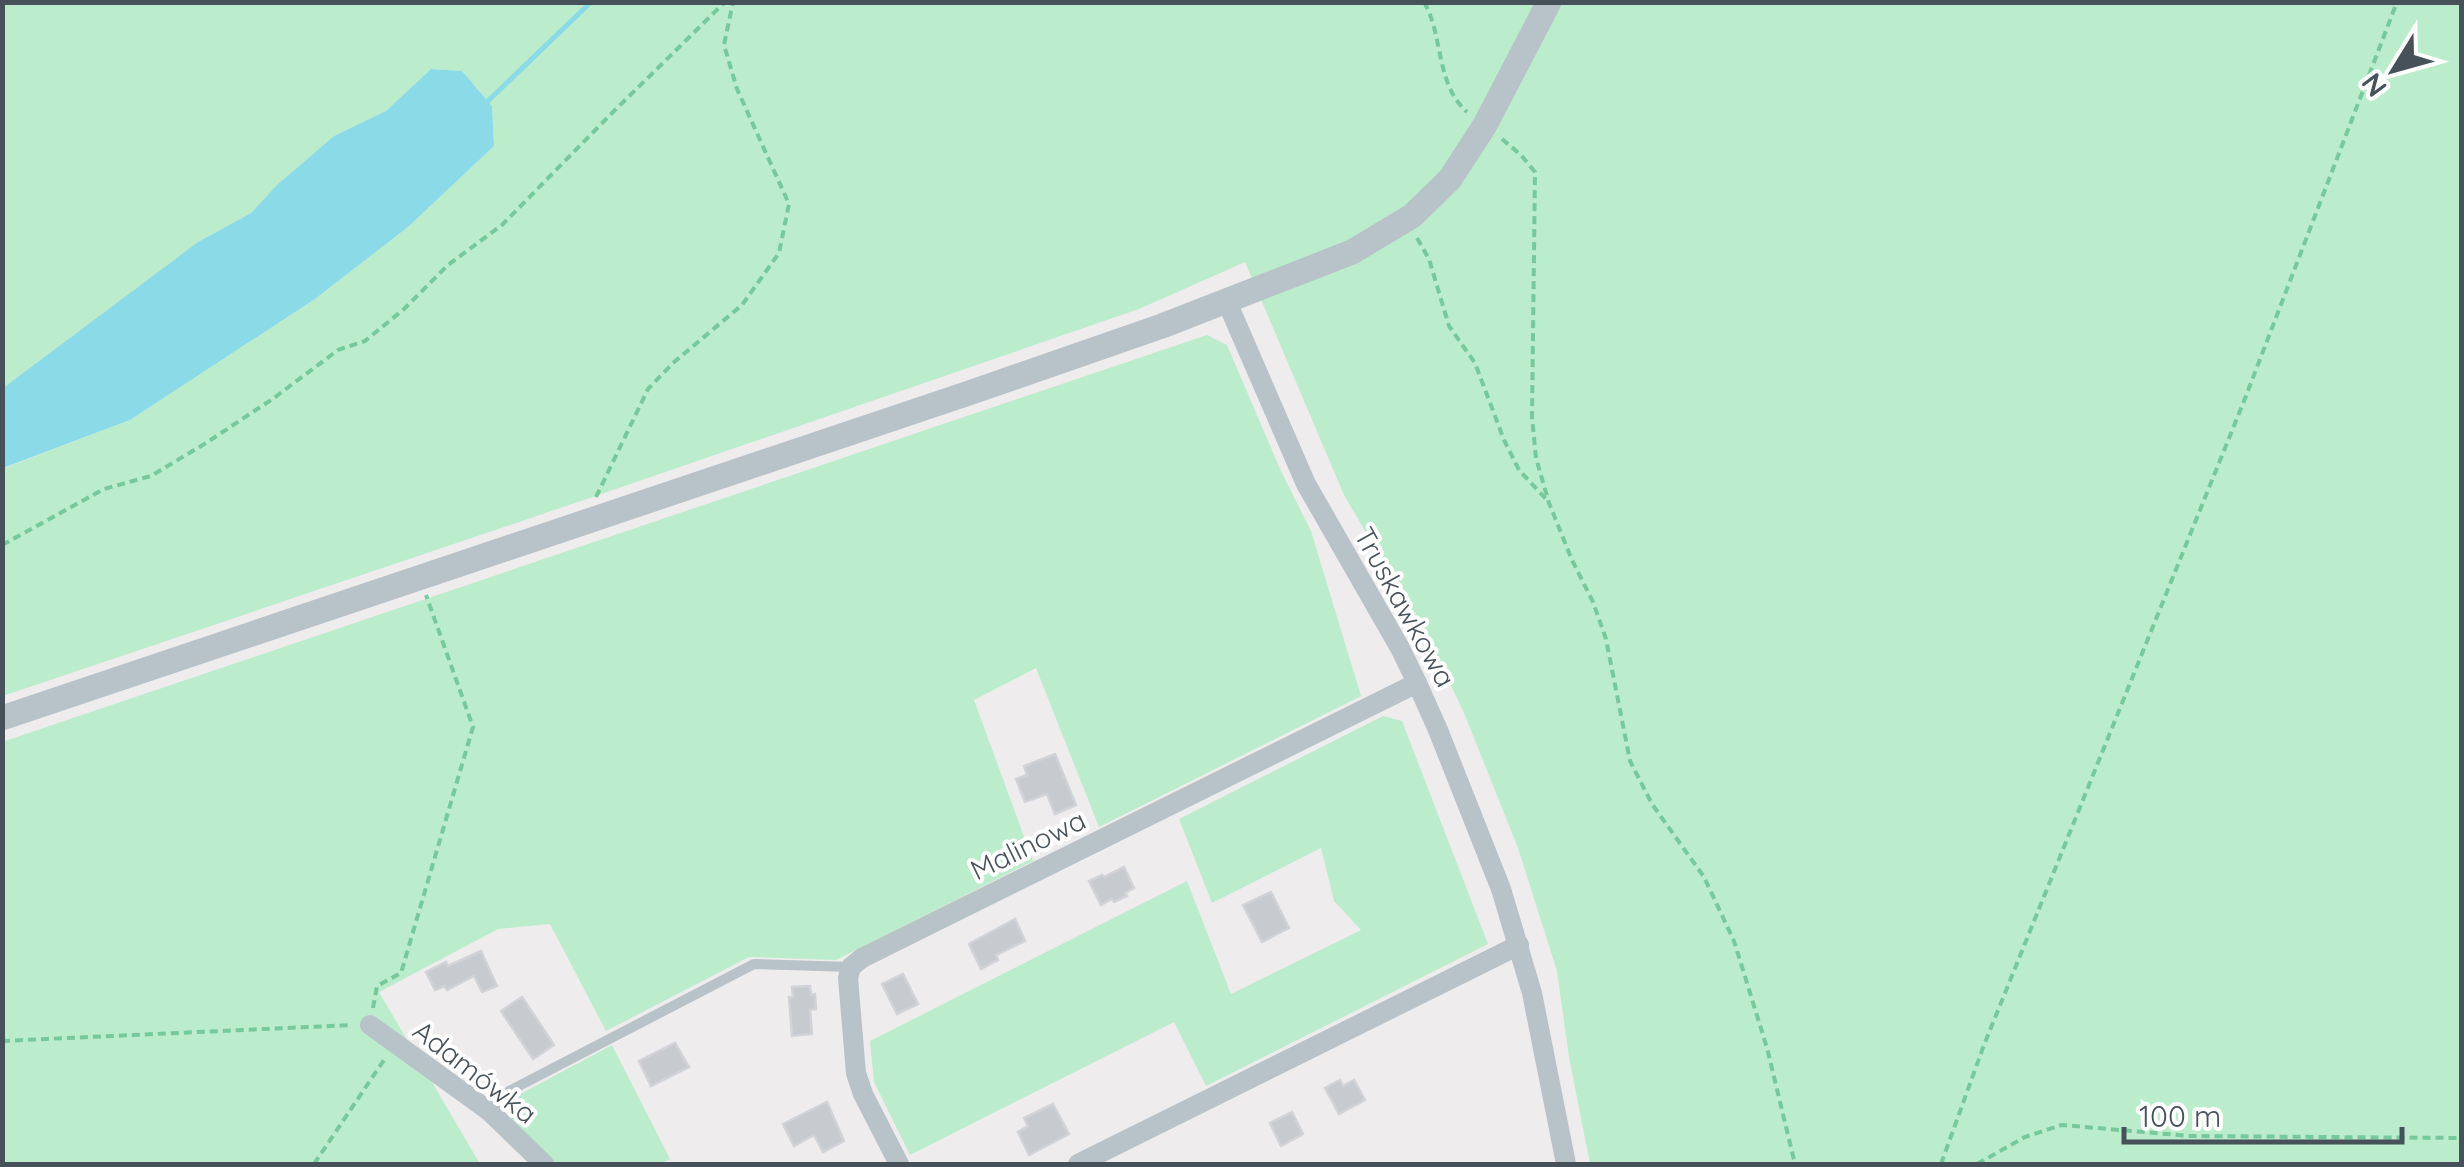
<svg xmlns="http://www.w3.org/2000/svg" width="2464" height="1167" font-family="Quicksand,sans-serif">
  <rect width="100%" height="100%" fill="#efeced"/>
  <g fill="#bbeccb">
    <path d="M3,3H2461V1164H1590L1569,1057L1557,971L1518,848L1464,713L1430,641L1344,495L1245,262L1139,309L581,501L3,696L2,469L130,420L315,299L408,227L494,146L492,106L462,71L431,69L386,111L334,136L278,184L251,213L198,242L3,388Z"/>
    <path d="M1207,335L1227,345L1280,469L1311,531L1361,696L1099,827L1036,668L974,700L1033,861L836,960L749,957L606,1031L550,924L498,929L379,992L480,1164H3L2,742Z"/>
    <path d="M1383,716L1402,721L1488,944L1206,1086L1174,1022L910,1155L874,1082L870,1041L1187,881L1231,994L1361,930L1334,901L1321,848L1212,903L1179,819Z"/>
    <path d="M612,1045L670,1159L660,1164H551L509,1124L513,1098Z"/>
  </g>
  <path fill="#8adae8" d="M431,69L462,71L492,106L494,146L408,227L315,299L130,420L3,468V388L198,242L251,213L278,184L334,136L386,111Z"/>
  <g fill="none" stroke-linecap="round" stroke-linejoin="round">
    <path stroke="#8adae8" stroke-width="5" d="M488,101L591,2"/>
  </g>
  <g fill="#c7cacf" stroke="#d1d3d8" stroke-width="2.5">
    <path d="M1055,754L1076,805L1055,814L1047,794L1025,802L1016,779L1027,775L1024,766Z"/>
    <path d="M1124,867L1134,888L1125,893L1127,896L1114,902L1112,899L1101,905L1089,881L1102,875L1104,877Z"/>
    <path d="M1271,892L1289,928L1262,942L1243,905Z"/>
    <path d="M1015,919L1025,941L996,955L998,960L981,969L969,944Z"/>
    <path d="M481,951L497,986L482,992L474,976L447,990L445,986L435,990L426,972L446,962L448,966Z"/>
    <path d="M903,974L918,1004L897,1014L882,984Z"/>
    <path d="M810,986L811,995L815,994L816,1009L810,1010L812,1034L792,1036L789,997H793L792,987Z"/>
    <path d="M522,997L554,1045L533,1059L501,1011Z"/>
    <path d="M675,1043L689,1067L651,1086L639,1061Z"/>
    <path d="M1340,1080L1343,1086L1354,1080L1365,1100L1339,1114L1325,1088Z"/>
    <path d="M827,1102L844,1141L823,1152L814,1135L794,1146L783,1124Z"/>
    <path d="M1053,1104L1069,1134L1029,1155L1018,1132L1028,1126L1024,1118Z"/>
    <path d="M1292,1112L1303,1134L1281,1146L1270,1123Z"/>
  </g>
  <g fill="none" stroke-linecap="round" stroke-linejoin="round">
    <g stroke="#75c99a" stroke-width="4" stroke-dasharray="8 5" stroke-linecap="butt">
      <path d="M1424,2C1444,37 1435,83 1467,112"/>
      <path d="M1502,139L1521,155L1535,172L1532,417L1536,458L1549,503L1572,560L1593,602L1606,639L1630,761L1652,804L1704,877L1734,941L1767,1048L1795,1164"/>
      <path d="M1417,238L1429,259L1449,326L1475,363L1504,440L1519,470L1546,499"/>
      <path d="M596,497L648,389L673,363L742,305L779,253L789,204L737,89L724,45L733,2"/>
      <path d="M2,545L104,489L151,476L206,443L274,398L338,350L365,341L404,309L448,265L502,225L610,115L725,2"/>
      <path d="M373,1008L377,986L401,973L473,727L426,595"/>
      <path d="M2,1041L352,1025"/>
      <path d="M314,1164L384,1060"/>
      <path d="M1941,1164L1984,1045L2244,401L2397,2"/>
      <path d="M1977,1164L2025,1137L2062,1125L2190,1136L2462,1138"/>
    </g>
    <path stroke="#b8c2c9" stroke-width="10" d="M489,1111L509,1091L754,964L851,967"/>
    <g stroke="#b8c2c9" stroke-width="20">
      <path d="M1227,302L1306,484L1400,648L1417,683L1438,730L1501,889L1532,993L1566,1164"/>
      <path d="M370,1025L489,1111L544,1164"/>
      <path d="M899,1164L863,1094L856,1073L848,978L851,967L862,958L1417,683"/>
      <path d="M1078,1164L1519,945"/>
    </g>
    <path stroke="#b8c2c9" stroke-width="25" d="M2,718L969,393L1162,326L1352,252L1412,216L1450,179L1485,125L1549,2"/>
  </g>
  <g text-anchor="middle" stroke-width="8" stroke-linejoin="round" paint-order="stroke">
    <g font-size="28" fill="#465159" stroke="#fff">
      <text transform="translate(1405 607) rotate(61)" y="10">Truskawkowa</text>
      <text transform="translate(1028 845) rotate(-26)" y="10">Malinowa</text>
      <text transform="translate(475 1072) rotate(38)" y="10">Adamówka</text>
    </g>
  </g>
  <rect width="2464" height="1167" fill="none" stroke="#465159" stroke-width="10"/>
  <g transform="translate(2394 70) rotate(233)" stroke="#ffffff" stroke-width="8" paint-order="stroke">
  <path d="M0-8L18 38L0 25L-18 38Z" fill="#465159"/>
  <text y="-15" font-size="28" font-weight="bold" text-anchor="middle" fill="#465159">N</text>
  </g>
  <path d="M2124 1127v15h278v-15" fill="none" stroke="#465159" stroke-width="5"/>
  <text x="2139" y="1127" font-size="30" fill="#465159" stroke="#ffffff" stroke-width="8" paint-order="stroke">100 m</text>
</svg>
